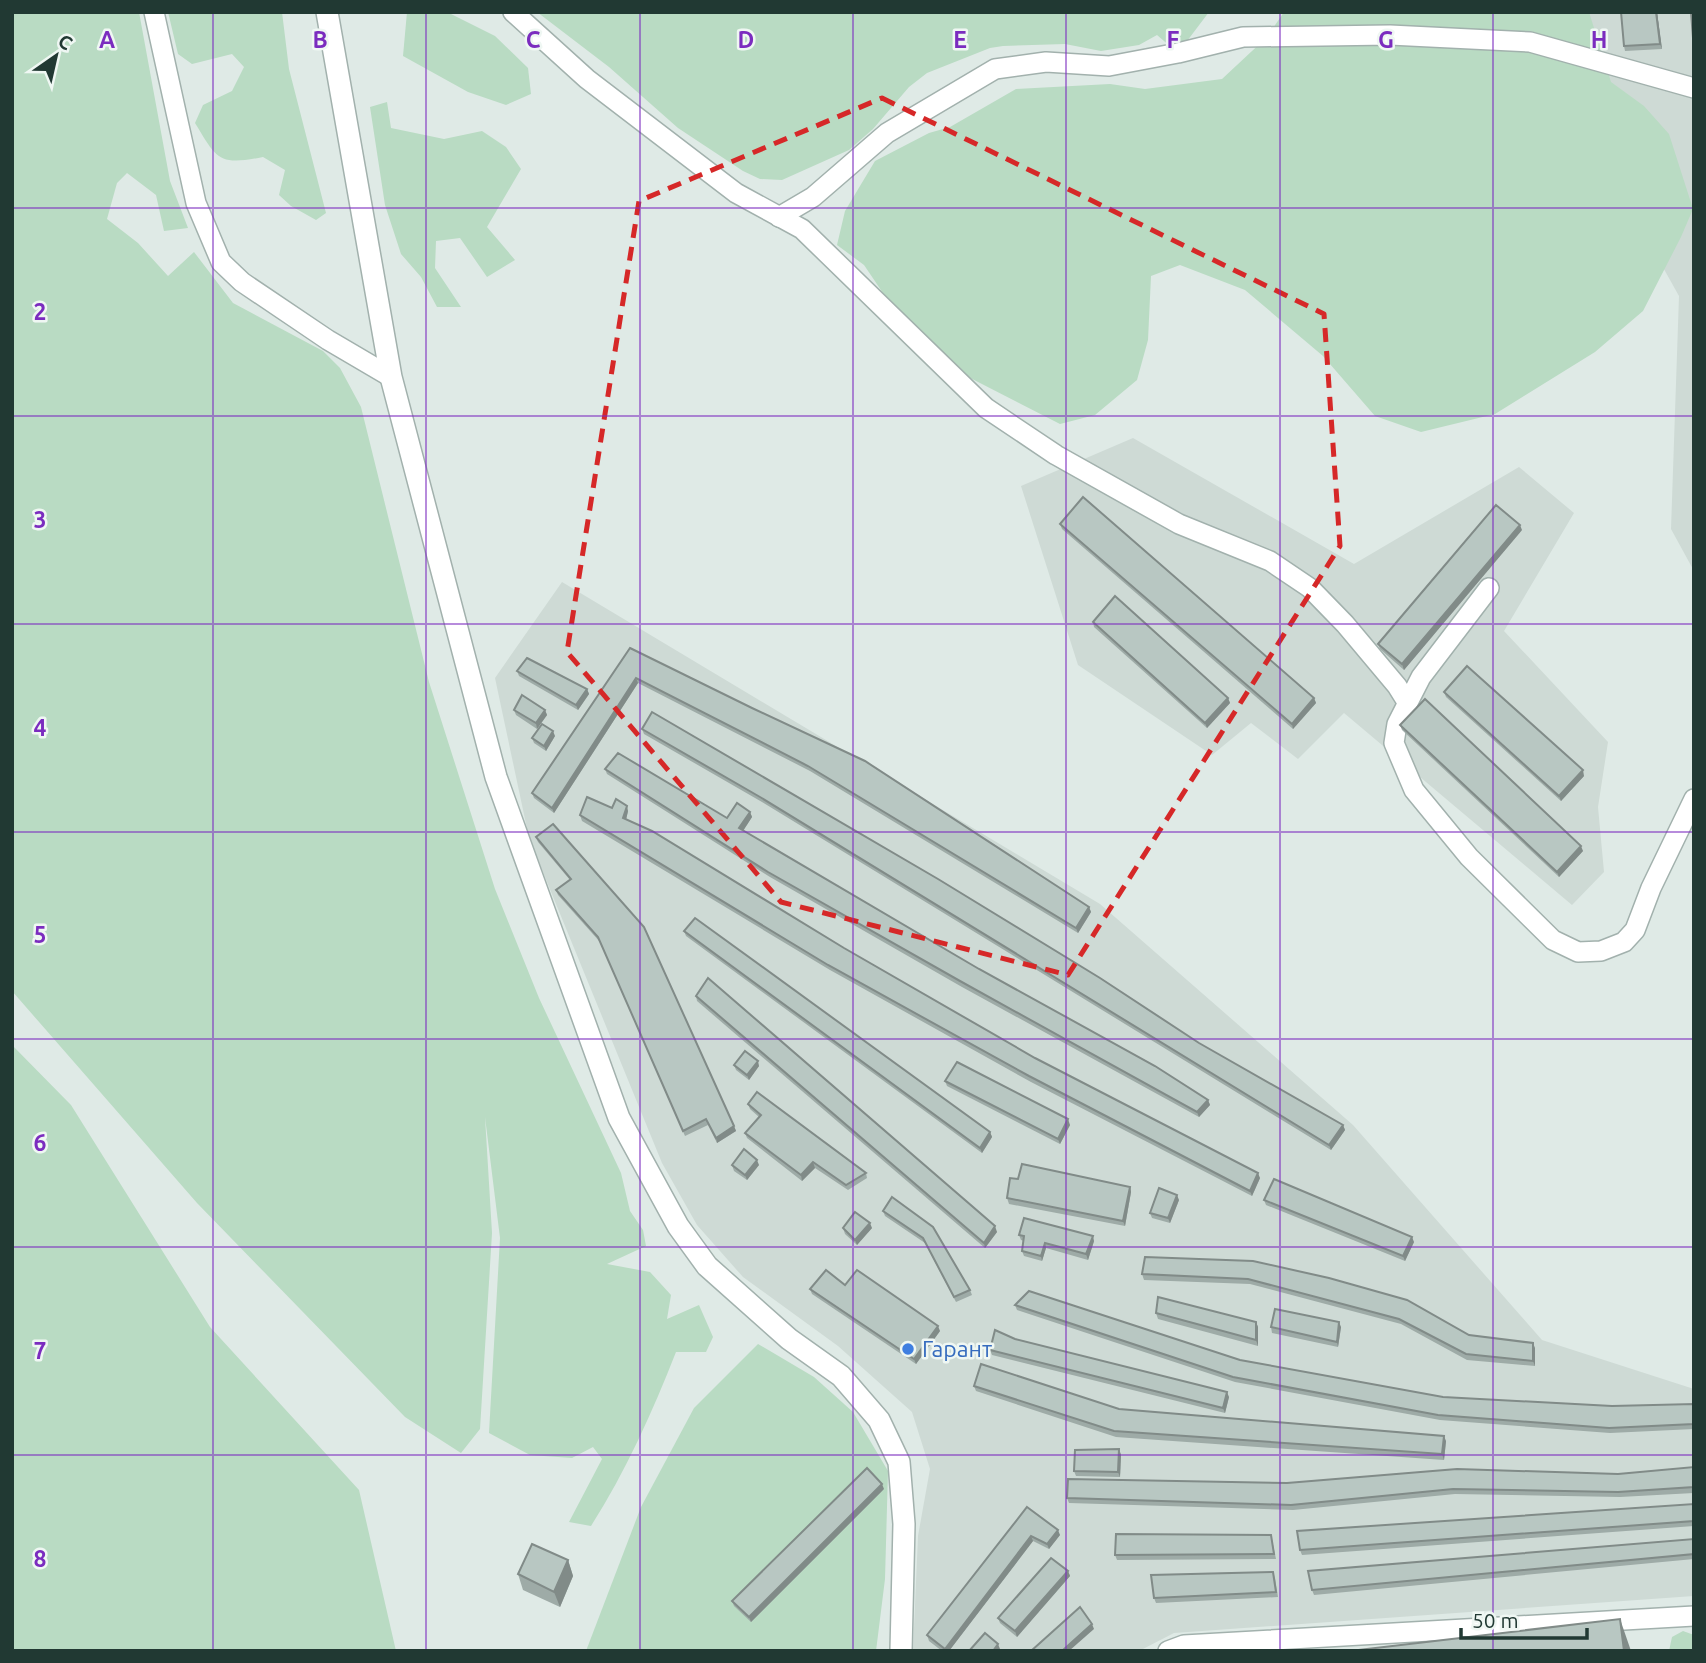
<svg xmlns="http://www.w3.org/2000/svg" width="1706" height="1663" font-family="Ubuntu,sans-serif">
  <rect width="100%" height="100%" fill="#dfeae6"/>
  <g fill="#cedad5">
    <path d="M1567,12H1694V571L1671,529L1679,296L1580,119Z"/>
    <path d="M1133,438L1354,564L1519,467L1574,513L1504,631L1608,742L1598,807L1604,872L1572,905L1344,713L1298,759L1251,723L1212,755L1078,665L1021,486Z"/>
    <path d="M562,582L1100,904L1353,1125L1542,1340L1694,1389V1596L1174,1633L1139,1651H913L918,1536L930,1469L912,1412L838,1346L743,1277L697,1225L662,1163L529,838L495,678Z"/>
  </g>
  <g fill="#b9dbc3">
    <path d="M12,12H139L170,181L188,228L164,231L156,195L127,173L117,183L107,219L138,243L168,276L194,252L233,303L323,351L340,368L361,407L429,682L495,889L539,998L621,1173L630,1211L643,1230L646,1246L607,1264L650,1272L671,1295L667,1319L699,1305L713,1337L706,1352H676C652,1413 626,1471 591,1526L569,1522L602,1459L593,1447L572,1458L530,1455L489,1433L500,1238L485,1117L492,1233L480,1429L461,1453L405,1417L197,1203L12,991Z"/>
    <path d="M168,12H282L289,69L326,213L316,220L291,206L279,195L285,170L263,157C218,166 217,159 195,123L203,105L232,91L244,67L232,54L192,64L178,54Z"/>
    <path d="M407,12H447L495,36L528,68L531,94L506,105L468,92L403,56Z"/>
    <path d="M537,12H1209L1178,53L1157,35L1139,45L1101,51L1065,44L1003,46L990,48L927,73L909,87L873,129L849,150L782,180L760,179L743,171L678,128L609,67Z"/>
    <path d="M1284,12H1589L1611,82L1644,106L1669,134L1693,209L1681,237L1643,311L1595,352L1495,414L1421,432L1375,416L1323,356L1245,290L1180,265L1151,276L1148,340L1137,380L1095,415L1060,424L941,363L908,330L864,265L837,245L845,211L875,161L929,133L950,127L1016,89L1110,84L1145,89L1222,79L1267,37Z"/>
    <path d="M387,102L391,128L444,139L482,131L506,147L521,169L487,227L515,260L487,277L460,238L436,241L435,268L461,307H437L421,277L401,254L385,205L370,107Z"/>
    <path d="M12,1045L71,1105L210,1327L359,1490L396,1651H12Z"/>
    <path d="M758,1344L814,1377L853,1412L888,1471L885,1579L876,1651H586L641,1507L694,1408Z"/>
    <path d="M1683,1631L1694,1635V1651H1669L1672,1637Z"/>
  </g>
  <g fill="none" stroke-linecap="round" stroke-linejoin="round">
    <defs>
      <g id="minor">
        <path d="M154,12L196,203L221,262L242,282L328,340L391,377"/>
        <path d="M513,12L587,79L736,193L802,229L986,408L1056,455L1179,524L1270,561L1310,588L1345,624L1397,686L1407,702"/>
        <path d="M779,217L813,197L887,133L995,69L1046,62L1109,66L1178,53L1243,37L1390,35L1530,42L1694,88"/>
        <path d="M1489,588L1421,677L1397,724L1394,743L1414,790L1469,857L1553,940L1578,952L1601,951L1624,942L1635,930L1651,888L1694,799"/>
        <path d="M1168,1651L1184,1645L1694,1616"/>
      </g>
      <path id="tertiary" d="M327,12L391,377L496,777L619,1118L678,1226L707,1266L789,1339L841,1376L879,1420L899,1462L904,1524L901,1651"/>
    </defs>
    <use href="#minor" stroke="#a2b1ad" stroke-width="22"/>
    <use href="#tertiary" stroke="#a2b1ad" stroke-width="24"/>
    <use href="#minor" stroke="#fff" stroke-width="19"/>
    <use href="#tertiary" stroke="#fff" stroke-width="21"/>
  </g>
  <g fill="#9eaba7">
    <path d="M1621,12H1657L1662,49L1625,51L1624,46Z"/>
    <path d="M1060,524L1314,698L1316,703L1293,729L1062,529Z"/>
    <path d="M1522,530L1404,670L1380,649L1378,644Z"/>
    <path d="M1093,622L1228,698L1230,703L1207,728L1094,627Z"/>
    <path d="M630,648L1089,907L1091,912L1078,933L810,771L638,683L554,813L534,798L532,793Z"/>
    <path d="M517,671L587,689L589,694L578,710L519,676Z"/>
    <path d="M1444,692L1584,776L1561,801L1446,697Z"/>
    <path d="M514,710H545L547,715L537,729L516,715Z"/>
    <path d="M1400,725L1583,851L1559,877L1402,730Z"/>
    <path d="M642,729L1343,1125L1345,1130L1331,1150L762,802L644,734Z"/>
    <path d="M555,736L546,751L534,743L532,738Z"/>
    <path d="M605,769L727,818L750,812L752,817L743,831L979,969L1208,1100L1210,1105L1199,1117L962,987L770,877L607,774Z"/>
    <path d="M612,808L628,811L626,820L844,948L1035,1058L1260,1178L1252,1196L1031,1082L830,970L582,821L580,815Z"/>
    <path d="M553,824L734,1126L736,1131L717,1143L708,1125L685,1136L600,942L558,895L556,890L570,880L538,842L536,837Z"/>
    <path d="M684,931L990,1132L992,1137L982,1153L686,936Z"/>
    <path d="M696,996L997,1232L985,1248L697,1001Z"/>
    <path d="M734,1065L759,1066L749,1080L736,1070Z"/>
    <path d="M945,1081L1070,1125L1060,1144L947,1086Z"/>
    <path d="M748,1104L866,1173L867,1178L848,1190L815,1168L802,1181L747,1138L745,1133L759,1117L750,1109Z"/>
    <path d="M732,1165H759L747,1180L734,1171Z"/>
    <path d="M1018,1179L1130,1187L1131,1192L1125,1226L1009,1204L1007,1198Z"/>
    <path d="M892,1197L970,1290L972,1295L956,1302L925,1243L885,1216L883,1211Z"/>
    <path d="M1179,1200L1170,1223L1152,1218L1150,1213Z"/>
    <path d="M1264,1200L1414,1242L1405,1261L1266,1205Z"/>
    <path d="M843,1228H872L857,1245L845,1234Z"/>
    <path d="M1019,1235L1094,1241L1088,1260L1046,1248L1042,1261L1024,1256L1022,1251L1024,1241L1021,1240Z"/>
    <path d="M1253,1261L1469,1335L1535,1348V1366L1467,1360L1401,1324L1250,1284L1144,1280L1142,1274Z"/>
    <path d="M810,1289L940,1331L916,1364L812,1294Z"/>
    <path d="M1015,1305L1240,1360L1443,1397L1612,1406L1694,1404V1429L1610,1433L1440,1420L1235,1382L1017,1310Z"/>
    <path d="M1156,1313L1256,1322L1258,1327V1346L1158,1319Z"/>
    <path d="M1271,1327H1341L1338,1347L1272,1333Z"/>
    <path d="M990,1350L1229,1397L1225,1413L992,1355Z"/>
    <path d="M974,1386L1119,1409L1446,1441L1444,1460L1116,1437L976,1391Z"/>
    <path d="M1119,1449L1121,1455L1120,1477L1076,1476L1074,1471Z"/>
    <path d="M1694,1467V1493L1620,1497L1455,1494L1293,1510L1069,1503L1067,1498L1287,1483L1618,1474Z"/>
    <path d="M884,1489L751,1622L734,1606L732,1601Z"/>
    <path d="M1694,1504V1526L1302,1555L1300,1550Z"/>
    <path d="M1027,1507L1060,1535L1049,1549L1033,1541L949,1651H942L929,1641L927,1635Z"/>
    <path d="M1271,1535L1276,1559L1117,1560L1115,1555Z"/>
    <path d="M1694,1539V1559L1314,1595L1312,1590Z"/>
    <path d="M568,1560L573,1576L560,1607L523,1590L518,1574Z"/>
    <path d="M1068,1571L1070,1576L1017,1637L1000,1623L998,1618Z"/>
    <path d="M1273,1572L1275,1578L1278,1597L1156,1603L1154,1598Z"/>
  </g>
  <g fill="#818b88">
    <path d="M1656,12H1657L1662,49L1660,44Z"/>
    <path d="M1520,525L1522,530L1404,670L1402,664Z"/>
    <path d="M636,678L638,683L554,813L552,808Z"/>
    <path d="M587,689L589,694L578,710L576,705Z"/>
    <path d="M1228,698L1230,703L1207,728L1205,723Z"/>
    <path d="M1314,698L1316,703L1293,729L1292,724Z"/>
    <path d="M545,710L547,715L537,729L536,723Z"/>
    <path d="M553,731L555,736L546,751L544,746Z"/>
    <path d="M1583,770L1584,776L1561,801L1559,796Z"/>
    <path d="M627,806L628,811L625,824L623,818Z"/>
    <path d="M750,812L752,817L741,834L739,828Z"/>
    <path d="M1581,846L1583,851L1559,877L1557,872Z"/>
    <path d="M1089,907L1091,912L1078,933L1076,928Z"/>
    <path d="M758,1061L759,1066L749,1080L747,1075Z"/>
    <path d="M1208,1100L1210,1105L1199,1117L1197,1112Z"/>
    <path d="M1068,1119L1070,1125L1060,1144L1058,1139Z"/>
    <path d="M1343,1125L1345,1130L1331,1150L1329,1145Z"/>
    <path d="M734,1126L736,1131L717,1143L716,1138Z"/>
    <path d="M990,1132L992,1137L982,1153L980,1148Z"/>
    <path d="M757,1160L759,1165L747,1180L745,1175Z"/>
    <path d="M813,1162L815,1168L802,1181L801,1175Z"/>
    <path d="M1258,1173L1260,1178L1252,1196L1250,1191Z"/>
    <path d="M1130,1187L1131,1192L1125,1226L1123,1221Z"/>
    <path d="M1177,1195L1179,1200L1170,1223L1168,1218Z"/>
    <path d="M870,1223L872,1228L857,1245L855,1240Z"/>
    <path d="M995,1226L997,1232L985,1248L984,1243Z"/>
    <path d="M1093,1236L1094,1241L1088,1260L1086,1254Z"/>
    <path d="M1412,1237L1414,1242L1405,1261L1403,1256Z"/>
    <path d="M1045,1243L1046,1248L1042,1261L1041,1256Z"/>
    <path d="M1256,1322L1258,1327V1346L1256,1340Z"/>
    <path d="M1339,1322L1341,1327L1338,1347L1337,1342Z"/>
    <path d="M938,1326L940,1331L916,1364L914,1359Z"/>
    <path d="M1533,1343L1535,1348V1366L1533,1361Z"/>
    <path d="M1227,1392L1229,1397L1225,1413L1223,1408Z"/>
    <path d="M1444,1436L1446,1441L1444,1460L1442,1454Z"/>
    <path d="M1119,1449L1121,1455L1120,1477L1118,1472Z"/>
    <path d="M882,1484L884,1489L751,1622L749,1617Z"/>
    <path d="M1058,1530L1060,1535L1049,1549L1047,1544Z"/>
    <path d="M1031,1536L1033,1541L949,1651H945V1649Z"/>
    <path d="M568,1560L573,1576L560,1607L554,1592Z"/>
    <path d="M1068,1571L1070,1576L1017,1637L1015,1631Z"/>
    <path d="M1620,1619L1631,1651H1624Z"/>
    <path d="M1092,1624L1094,1629L1069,1651H1062Z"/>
    <path d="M998,1644L1000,1649L999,1651H993Z"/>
  </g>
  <g fill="#b8c7c2" stroke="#818b88" stroke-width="2">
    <path d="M1621,12H1656L1660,44L1624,46Z"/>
    <path d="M1691,12H1694V51Z"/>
    <path d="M1083,497L1314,698L1292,724L1060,524Z"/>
    <path d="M1496,505L1520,525L1402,664L1378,644Z"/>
    <path d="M1115,596L1228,698L1205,723L1093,622Z"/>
    <path d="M630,648L752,708L865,761L1089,907L1076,928L808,766L636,678L552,808L532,793Z"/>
    <path d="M527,658L587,689L576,705L517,671Z"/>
    <path d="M1467,666L1583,770L1559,796L1444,692Z"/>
    <path d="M522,695L545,710L536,723L514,710Z"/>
    <path d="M1425,699L1581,846L1557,872L1400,725Z"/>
    <path d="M652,712L938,879L1100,978L1199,1043L1343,1125L1329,1145L760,797L642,729Z"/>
    <path d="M542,724L553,731L544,746L532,738Z"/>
    <path d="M618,753L727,818L737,803L750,812L739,828L979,969L1155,1066L1208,1100L1197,1112L960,981L768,872L605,769Z"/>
    <path d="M587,797L612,808L616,799L627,806L623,818L652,831L844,948L1035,1058L1258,1173L1250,1191L1029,1076L828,965L580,815Z"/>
    <path d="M553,824L644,927L734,1126L716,1138L706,1119L683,1131L598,937L556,890L571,879L536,837Z"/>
    <path d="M695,918L990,1132L980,1148L684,931Z"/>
    <path d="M708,978L995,1226L984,1243L696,996Z"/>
    <path d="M745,1051L758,1061L747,1075L734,1065Z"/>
    <path d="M957,1062L1068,1119L1058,1139L945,1081Z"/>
    <path d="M757,1092L866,1173L846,1185L813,1162L801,1175L745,1133L761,1115L748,1104Z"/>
    <path d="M744,1149L757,1160L745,1175L732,1165Z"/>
    <path d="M1022,1164L1130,1187L1123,1221L1007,1198L1010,1178L1018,1179Z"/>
    <path d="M1274,1179L1412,1237L1403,1256L1264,1200Z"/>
    <path d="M1159,1188L1177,1195L1168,1218L1150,1213Z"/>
    <path d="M892,1197L933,1227L970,1290L954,1297L923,1238L883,1211Z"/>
    <path d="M855,1212L870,1223L855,1240L843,1228Z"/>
    <path d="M1024,1218L1093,1236L1086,1254L1045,1243L1041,1256L1022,1251L1024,1236L1019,1235Z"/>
    <path d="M1145,1257L1253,1261L1329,1278L1407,1300L1469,1335L1533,1343V1361L1466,1354L1399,1319L1248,1279L1142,1274Z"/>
    <path d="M826,1270L845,1285L857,1270L938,1326L914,1359L810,1289Z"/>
    <path d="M1029,1291L1240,1360L1443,1397L1612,1406L1694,1404V1424L1609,1428L1438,1415L1233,1377L1015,1305Z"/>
    <path d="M1158,1297L1256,1322V1340L1156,1313Z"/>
    <path d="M1275,1309L1339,1322L1337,1342L1271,1327Z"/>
    <path d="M995,1330L1015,1339L1227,1392L1223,1408L990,1350Z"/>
    <path d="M981,1364L1119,1409L1444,1436L1442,1454L1114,1431L974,1386Z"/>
    <path d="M1119,1449L1118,1472L1074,1471L1075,1450Z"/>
    <path d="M1694,1467V1487L1618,1492L1453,1489L1291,1505L1067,1498L1068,1479L1287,1483L1457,1469L1618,1474Z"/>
    <path d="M867,1468L882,1484L749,1617L732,1601Z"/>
    <path d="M1694,1504V1521L1300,1550L1297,1531Z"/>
    <path d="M1027,1507L1058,1530L1047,1544L1031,1536L945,1649L927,1635Z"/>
    <path d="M1116,1534L1271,1535L1274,1554L1115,1555Z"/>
    <path d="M1694,1539V1554L1312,1590L1308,1571Z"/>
    <path d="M532,1544L568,1560L554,1592L518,1574Z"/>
    <path d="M1051,1558L1068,1571L1015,1631L998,1618Z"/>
    <path d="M1273,1572L1276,1592L1154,1598L1151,1575Z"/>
    <path d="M1080,1607L1092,1624L1062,1651H1031Z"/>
    <path d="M1620,1619L1624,1651H1350Z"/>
    <path d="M985,1633L998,1644L993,1651H969Z"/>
  </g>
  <path fill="none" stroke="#d62828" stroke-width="5" stroke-dasharray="14 9" stroke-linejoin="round" d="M882,98L1324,314L1340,546L1068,975L781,902L567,652L639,201Z"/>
  <path fill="none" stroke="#7b2cbf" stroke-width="2" stroke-opacity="0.55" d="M213,12V1651M426,12V1651M640,12V1651M853,12V1651M1066,12V1651M1280,12V1651M1493,12V1651M12,208H1694M12,416H1694M12,624H1694M12,832H1694M12,1039H1694M12,1247H1694M12,1455H1694"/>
  <circle fill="#3f7fe0" stroke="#eff7f3" stroke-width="2.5" cx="908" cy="1349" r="7"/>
  <g text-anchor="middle" stroke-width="5" stroke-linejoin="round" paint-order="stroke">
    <g font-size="23" fill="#366cbe" stroke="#eff7f3" text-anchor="start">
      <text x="922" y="1357">Гарант</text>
    </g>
  </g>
  <g font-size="23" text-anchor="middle" font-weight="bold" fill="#7b2cbf" stroke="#eff7f3" stroke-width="5" stroke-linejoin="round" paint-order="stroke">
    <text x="107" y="48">A</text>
    <text x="320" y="48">B</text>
    <text x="533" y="48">C</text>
    <text x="746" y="48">D</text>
    <text x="960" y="48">E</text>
    <text x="1173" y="48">F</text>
    <text x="1386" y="48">G</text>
    <text x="1599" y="48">H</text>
    <text x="40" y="320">2</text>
    <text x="40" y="528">3</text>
    <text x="40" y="736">4</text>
    <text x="40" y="943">5</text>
    <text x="40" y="1151">6</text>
    <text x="40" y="1359">7</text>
    <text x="40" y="1567">8</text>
  </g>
  <rect width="1706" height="1663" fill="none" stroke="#213933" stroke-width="28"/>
  <g transform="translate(56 56) rotate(34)" stroke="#eff7f3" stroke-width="5" paint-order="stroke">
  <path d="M0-5L12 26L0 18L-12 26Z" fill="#213933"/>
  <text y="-10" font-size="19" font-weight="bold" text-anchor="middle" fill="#213933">С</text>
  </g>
  <path d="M1461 1628v10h126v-10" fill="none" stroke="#213933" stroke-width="3.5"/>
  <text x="1472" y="1628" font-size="21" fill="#213933" stroke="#eff7f3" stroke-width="5" paint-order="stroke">50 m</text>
</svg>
